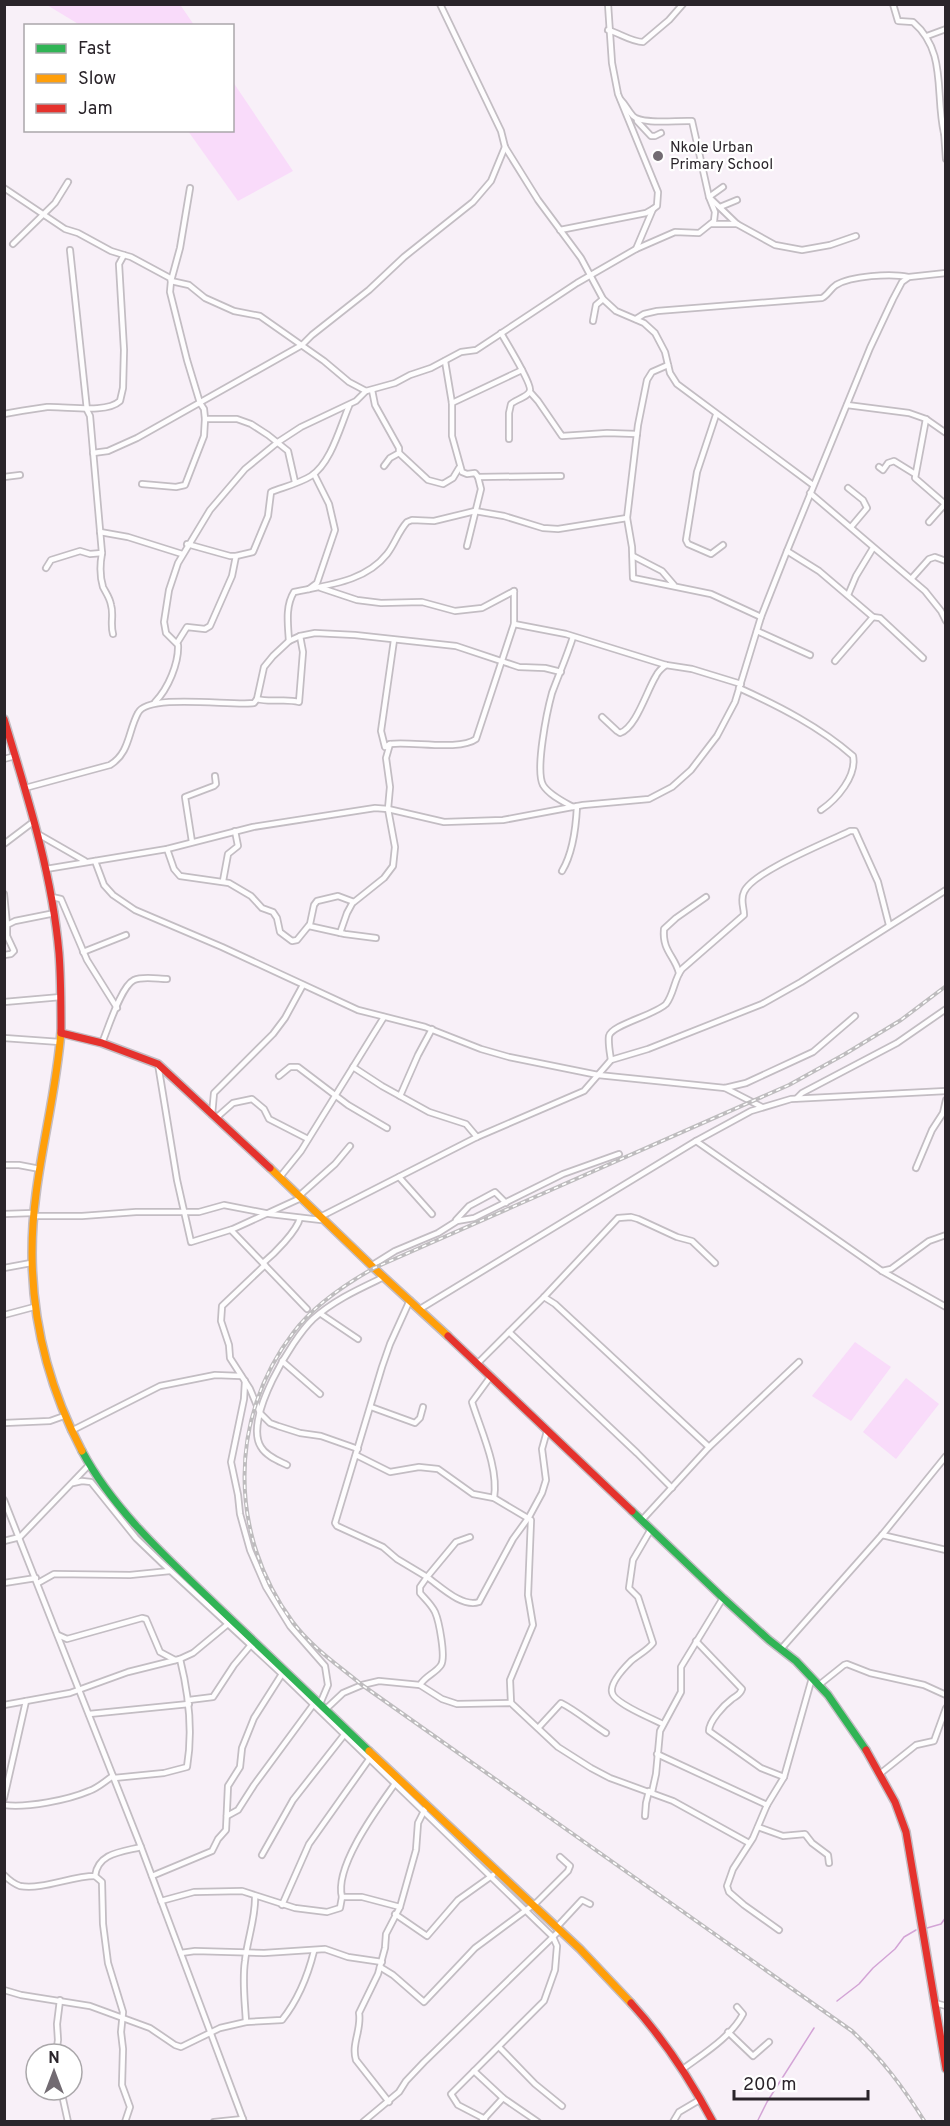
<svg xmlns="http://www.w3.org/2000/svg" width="950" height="2126" font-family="Overpass,sans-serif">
  <rect width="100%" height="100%" fill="#f8f0f8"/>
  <g fill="#f9dbfa">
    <path d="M47,5H184L181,6L194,25H80Z"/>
    <path d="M233,82L293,171L238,201L188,131L232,130Z"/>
    <path d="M855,1342L891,1367L851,1421L812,1396Z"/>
    <path d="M906,1378L939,1404L896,1459L863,1432Z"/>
  </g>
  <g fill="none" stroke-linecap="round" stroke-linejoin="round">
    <g stroke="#d3a4d6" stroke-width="1.5">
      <path d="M927,1928L941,1924L946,1917"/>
      <path d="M837,2001L859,1984L873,1968L895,1949L904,1937L916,1930"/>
      <path d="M757,2122L767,2102L814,2028"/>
    </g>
    <defs>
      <g id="street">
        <path d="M440,4L501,131L505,147L538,200L581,258L603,299L616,311L644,323L655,333L665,352L670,373L677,384L813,485"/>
        <path d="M893,4L898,21L913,22C947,51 935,93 944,133"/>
        <path d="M608,30C619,33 632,42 643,42L669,20L683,4"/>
        <path d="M927,36L946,29"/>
        <path d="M621,100C626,105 628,111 633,116C642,125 678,120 692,121L709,197L737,224L775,245L802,250L830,245L856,236"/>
        <path d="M637,121L651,136H655L661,133"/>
        <path d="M944,131L946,159"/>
        <path d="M4,188L65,229L78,233L111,251L124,255"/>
        <path d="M720,207L737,200"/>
        <path d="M711,224H737"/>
        <path d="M560,230L646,213L653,209"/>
        <path d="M13,244L55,203L68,182"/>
        <path d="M636,249L675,232L699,233L714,221L715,212L709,197L723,187"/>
        <path d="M70,250L87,410L90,416L102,553C100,564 100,577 103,587C106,593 110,598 111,605C114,614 110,624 113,634"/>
        <path d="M636,319L644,314L657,311L822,298C828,295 830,289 836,285C851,276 891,273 908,277"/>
        <path d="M593,321L596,305L603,299"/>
        <path d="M501,333C506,342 531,382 530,390C530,396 515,400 511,404L509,413V439"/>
        <path d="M445,361L452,403V436L462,472L467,474L475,473L478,477L561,476"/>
        <path d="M668,365L652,372L647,380L638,425L627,518L632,547L633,578L711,594L761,617"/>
        <path d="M372,390L375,405L399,448V453L390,458L384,466"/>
        <path d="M530,392L538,401L562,436L607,433L637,434"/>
        <path d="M452,403L522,370"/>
        <path d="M847,405L909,413L926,419L946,433"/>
        <path d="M4,414C19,411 33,409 47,407C67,406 106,414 120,401L123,388L124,350L119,264L124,255L131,257L170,278L171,281L189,285L205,298L234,311L260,316L324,361L349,382L366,391"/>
        <path d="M716,415L697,472L686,540L688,544L711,554L723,545"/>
        <path d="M205,419H237L251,424L268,435L288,451L295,482"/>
        <path d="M926,419L915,478L945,504L929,522"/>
        <path d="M93,453L108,451L137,438L302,345L312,335L369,290L404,257L473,202L491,181L505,147"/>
        <path d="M399,453L428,480L443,484L453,478L459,468"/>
        <path d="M879,467L883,470L888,463L894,461L915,474"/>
        <path d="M4,477L20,475"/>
        <path d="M142,484L176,487L185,485L204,436L205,419L204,409L200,403L187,360L170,292L171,281L180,248L190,188"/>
        <path d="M848,488L863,500L867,508L851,527"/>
        <path d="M810,493L925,591L941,611L946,621"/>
        <path d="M100,532L128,537L182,554"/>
        <path d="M187,544L230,556H236L253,552L268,516L271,492C284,487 300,483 311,476C331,463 340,427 349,406"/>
        <path d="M467,546L481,489L478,477"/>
        <path d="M787,551L819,571L873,617L835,661"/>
        <path d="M633,556L662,571L674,585"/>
        <path d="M46,568L51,560L80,551L90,554L102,553"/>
        <path d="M912,578L929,559L935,557L946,561"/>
        <path d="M321,588L357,600L381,603L422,602L455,611L482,608L514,591"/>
        <path d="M309,589L317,583L335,530L329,504L314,474"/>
        <path d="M848,595L856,576L873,548"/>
        <path d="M873,617L880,618L923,658"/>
        <path d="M514,624L566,634L666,665L692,669L741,684"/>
        <path d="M757,631L810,655"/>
        <path d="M289,641C288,625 285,606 294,592C327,585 365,582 387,554C395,544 398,532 407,522L412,520L434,521L475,511L504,516L543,528L558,529L627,518"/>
        <path d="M177,643L187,627L205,629L210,626L232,576L236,556"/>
        <path d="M739,688C779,706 820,727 853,756C857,776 837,799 821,810"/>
        <path d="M257,699C272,703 285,698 299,702L303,652L300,636"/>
        <path d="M155,702C168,689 179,663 178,645L166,633L164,622L169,590L178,563L210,510L245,469L278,442L301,427L356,401L366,391L395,383L410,375L431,368L461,352L476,350L577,283L636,249L653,209L657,206L658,192L618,94L612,63L608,4"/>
        <path d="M602,717L617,731L620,733C636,728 647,690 656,676C658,671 662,668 666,665"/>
        <path d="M390,744C411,741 460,751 476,739L514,624V591"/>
        <path d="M4,759L15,756"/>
        <path d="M25,788L110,765C130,753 128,731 138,713C148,693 231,706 254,703L257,699L264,667L273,656L289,641L300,636L315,633L355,635L456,646L519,667L545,668L561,672"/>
        <path d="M573,807C564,802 549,795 543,785C535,770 547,711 552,693C559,674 567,656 573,637"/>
        <path d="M38,834L85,861"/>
        <path d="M192,842L185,797L214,786L216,784L215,776"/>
        <path d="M4,844L33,822"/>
        <path d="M167,849L174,869L180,876L229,883L251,896L262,908L273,912L277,918L280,932L292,941L297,940L310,924L314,905L317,901L338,896L354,902L384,878L393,866L395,847L388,809L390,787L386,758L390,744L385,747L381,731L394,640"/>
        <path d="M95,861L104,885L113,895L135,910L222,947L358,1010L425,1027L481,1049L509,1057L598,1075L725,1088L746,1083L813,1052L855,1016"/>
        <path d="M46,869L167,849L253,827L375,808L388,809L444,822L503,820L583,805L649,799L672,787L691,770L717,736L735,702L761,617L787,551L870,348L893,299L902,282L909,277L946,273"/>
        <path d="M562,871C573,853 576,827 577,806"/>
        <path d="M223,881L228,854L238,846L235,831"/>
        <path d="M4,894L7,925"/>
        <path d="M52,897L61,899L87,960L117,1008"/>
        <path d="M309,926L345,934L376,938"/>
        <path d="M340,933L347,913L353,902"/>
        <path d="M83,952L126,935"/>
        <path d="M4,955L11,954L14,951L7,936V925L15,921L55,913"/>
        <path d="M679,973C675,956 662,951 664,929L676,918L706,897"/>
        <path d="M4,1002L61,997"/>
        <path d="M4,1038L60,1042"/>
        <path d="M102,1043C108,1029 121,986 134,980C143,976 158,979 167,979"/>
        <path d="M611,1060C610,1053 608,1044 609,1036C611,1025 655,1015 666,1004C674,994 674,979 682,969L744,915C744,907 740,900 744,892C752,872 828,842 850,831H855L878,882L889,925"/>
        <path d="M158,1064L177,1180L191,1242L233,1229L301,1198"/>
        <path d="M353,1067L382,1086L429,1112L466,1124L477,1137"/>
        <path d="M279,1076L290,1067H298L348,1105L387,1128"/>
        <path d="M725,1088L762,1107"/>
        <path d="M400,1096L418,1055L432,1029"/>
        <path d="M797,1098L802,1093L897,1043L946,1009"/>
        <path d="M212,1115L214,1093L273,1034L285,1018L303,985"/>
        <path d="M216,1118L233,1103L252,1099L264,1109L269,1119L308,1139"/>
        <path d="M696,1141L882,1271L946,1307"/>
        <path d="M4,1165H19L40,1169"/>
        <path d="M916,1168L932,1130L943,1113L946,1100"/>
        <path d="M280,1177L301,1151L384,1017"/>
        <path d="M399,1177L432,1214"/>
        <path d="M299,1196L335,1164L350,1146"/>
        <path d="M4,1214L33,1213"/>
        <path d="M33,1216H82L136,1212H199L224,1205L270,1214L321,1220"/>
        <path d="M320,1217L477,1137L584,1091L611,1060L648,1049L762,1004L801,982L946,890"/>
        <path d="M456,1220L469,1206L495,1192L506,1203"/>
        <path d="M231,1230L307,1309"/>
        <path d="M263,1263C274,1254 297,1231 300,1218"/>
        <path d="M265,1265L222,1306L221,1321L229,1345L230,1358L250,1389L260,1413L270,1423L278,1426L300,1433L321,1436L358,1449"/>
        <path d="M371,1266L395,1251L438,1233L457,1221L474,1218L563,1174L619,1154"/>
        <path d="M4,1268L31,1263"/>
        <path d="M882,1271L891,1269L929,1241L946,1235"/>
        <path d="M544,1297L555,1304L709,1447"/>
        <path d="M410,1300L390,1344L382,1367L335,1523L337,1526L383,1547L397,1559L427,1577L420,1587V1593C425,1599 431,1604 435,1612C439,1621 446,1657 441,1665C436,1673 425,1676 420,1685"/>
        <path d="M420,1309L696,1141L751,1111L791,1099L946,1091"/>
        <path d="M321,1314L358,1339"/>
        <path d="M4,1315L34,1307"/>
        <path d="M509,1332L637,1453L672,1488"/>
        <path d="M282,1361L320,1394"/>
        <path d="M478,1363L544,1297L618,1218L631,1217L638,1219L677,1237L692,1241L715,1263"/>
        <path d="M491,1376L472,1402C481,1431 499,1468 494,1498"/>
        <path d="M245,1381L244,1399L231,1462L238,1495L240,1514L250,1550L266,1587L290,1626L325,1666L328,1685L320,1704"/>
        <path d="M371,1407L415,1423L420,1418L423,1407"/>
        <path d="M4,1423L50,1421L64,1416"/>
        <path d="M71,1431L160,1386L215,1375L241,1376"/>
        <path d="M356,1455L390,1472L419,1467L438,1469L473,1494L494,1498L531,1520L528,1595L533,1625L510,1680L511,1703"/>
        <path d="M287,1465C279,1461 266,1456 261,1447C243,1419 292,1339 313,1319C334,1300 359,1289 384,1277"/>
        <path d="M73,1483L82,1481L91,1482L136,1538L162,1563L282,1674L553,1937L557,1946L555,1970L544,2001L451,2094L458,2105L485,2119"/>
        <path d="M4,1500L141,1847L244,2122"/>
        <path d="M642,1520L709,1447L799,1362"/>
        <path d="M651,1529L633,1560L629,1588L638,1597L653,1643C648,1650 638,1655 631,1661C625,1667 610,1682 612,1692C613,1703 653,1719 663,1724"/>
        <path d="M882,1535L946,1550"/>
        <path d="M470,1537L456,1542L427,1577C440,1586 462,1608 479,1602L513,1539L529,1517L542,1493L546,1480L542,1449L547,1431"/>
        <path d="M4,1541L20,1537L89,1465"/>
        <path d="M4,1583L36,1578"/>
        <path d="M38,1583L54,1574L130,1575L170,1571"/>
        <path d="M58,1635L67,1639L142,1618L146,1619L160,1652L175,1660"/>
        <path d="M696,1641L742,1689C740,1695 737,1695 732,1699C724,1705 709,1721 709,1731L761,1768L784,1777"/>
        <path d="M781,1649L882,1535L946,1456"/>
        <path d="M819,1685L844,1665L847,1664L870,1673L924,1685L946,1695"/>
        <path d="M189,1700L213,1697L234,1665L250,1646"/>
        <path d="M4,1705L70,1693L128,1672L180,1659L193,1653L228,1624"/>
        <path d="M326,1709L343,1693L362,1685L379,1681L420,1685L442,1699L457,1704L511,1703L558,1747L591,1768L610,1778L673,1801L749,1843"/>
        <path d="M89,1714L189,1704"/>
        <path d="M539,1727L561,1703C577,1711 590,1723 606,1733"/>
        <path d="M657,1754L767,1805"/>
        <path d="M881,1773L916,1745L934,1741L946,1708"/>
        <path d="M114,1778L164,1773L187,1767C193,1731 189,1695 180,1659"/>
        <path d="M394,1785C377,1809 334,1867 342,1897H362L400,1907"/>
        <path d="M652,1792L656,1774L660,1731L681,1692V1667L723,1598"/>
        <path d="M4,1798L26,1701"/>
        <path d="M4,1805C27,1808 68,1800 89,1791C98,1788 105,1781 113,1776"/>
        <path d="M227,1816L238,1810L254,1785L313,1705"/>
        <path d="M645,1816L646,1803L649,1791"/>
        <path d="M758,1827L783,1836L805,1834L812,1843L828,1855L829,1863"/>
        <path d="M262,1855L293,1800L344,1735"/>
        <path d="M4,1875C9,1880 14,1884 20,1886C43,1890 71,1876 95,1876C98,1853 121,1852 141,1847"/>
        <path d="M95,1876L102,1882L103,1924L108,1963L123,2012L121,2032L123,2049L122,2085L130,2107L125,2122"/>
        <path d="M152,1876L212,1851L218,1839L226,1830L228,1786L240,1767L242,1748L254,1718L282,1674"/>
        <path d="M161,1901L194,1892L242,1891L295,1908L327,1912L340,1908L342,1897"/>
        <path d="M282,1905L309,1844L370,1758"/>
        <path d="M395,1914L427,1936L458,1900L493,1875"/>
        <path d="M556,1928L582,1900L590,1904"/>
        <path d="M779,1930L744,1905L729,1892L727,1886L733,1869L753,1838L767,1805L784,1777L812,1678"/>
        <path d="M181,1953L195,1951L264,1953L325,1949L348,1957L382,1962"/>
        <path d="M380,1967L393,1975L424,2002L475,1948L537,1902L568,1871L570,1866L560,1857"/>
        <path d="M4,1990L21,1995L90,2006L150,2028L175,2045L181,2047L220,2028L246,2022L282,2020C298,2000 308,1975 314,1951"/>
        <path d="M935,2003L946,2006"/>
        <path d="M246,2022C245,2002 242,1981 245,1961C247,1940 256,1917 255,1896"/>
        <path d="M728,2032L753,2056L769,2042"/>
        <path d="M499,2047L535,2084L562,2106"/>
        <path d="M56,2054L58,2040L57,2024L60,2000"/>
        <path d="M683,2069C703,2054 731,2037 743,2014L737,2007"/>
        <path d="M474,2071L503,2098L538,2122"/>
        <path d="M61,2090L68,2122"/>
        <path d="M389,2102L356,2060C351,2044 362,2029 359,2013L378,1974L385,1948L386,1934L400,1907L416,1850L418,1823L425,1809"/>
        <path d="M214,2122L243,2119"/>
        <path d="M363,2122L399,2092L406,2081L424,2062L559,1931"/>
        <path d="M481,2122L503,2098"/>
        <path d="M673,2122L679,2112L701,2099"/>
      </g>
      <g id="fast">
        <path d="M82,1451C114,1511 168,1559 217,1606C268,1654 318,1703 369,1751"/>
        <path d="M632,1511L723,1598L769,1640L796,1661L828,1695L866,1750"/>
      </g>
      <g id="slow">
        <path d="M61,1031C57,1086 43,1139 36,1194C24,1284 40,1371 82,1451"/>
        <path d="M270,1168L374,1268L448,1336"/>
        <path d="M369,1751L580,1949L631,2003"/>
      </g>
      <g id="jam">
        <path d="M4,719C27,795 52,873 59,953C61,979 61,1005 61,1031"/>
        <path d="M61,1033L102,1043L158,1064L270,1168"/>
        <path d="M448,1336L632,1511"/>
        <path d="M866,1750L895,1802L906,1832L946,2069"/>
        <path d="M631,2003C664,2039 690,2079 713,2122"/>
      </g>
    </defs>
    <use href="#street" stroke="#c3bdc3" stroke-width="8"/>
    <use href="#fast" stroke="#c3bdc3" stroke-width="10"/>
    <use href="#slow" stroke="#c3bdc3" stroke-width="10"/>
    <use href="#jam" stroke="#c3bdc3" stroke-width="10"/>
    <use href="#street" stroke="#fefdfe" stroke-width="4.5"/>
    <use href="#fast" stroke="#30b455" stroke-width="7"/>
    <use href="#slow" stroke="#ff9f0a" stroke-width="7"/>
    <use href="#jam" stroke="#e5322d" stroke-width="7"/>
    <defs>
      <path id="rail" d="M925,2122C903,2087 882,2059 852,2031L362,1685C338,1665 311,1647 292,1621C229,1535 228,1418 293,1333C313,1306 344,1285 374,1268L789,1085L845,1054L901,1020L946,986"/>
    </defs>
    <use href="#rail" stroke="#bebcbe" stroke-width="4"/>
    <use href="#rail" stroke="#fff" stroke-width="1.5" stroke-dasharray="4.5" stroke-linecap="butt"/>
  </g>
  <circle fill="#726b72" stroke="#fff" stroke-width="2" cx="658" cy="156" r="6"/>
  <g text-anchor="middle" stroke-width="4.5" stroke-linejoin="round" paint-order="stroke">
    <g font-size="15" fill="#2a242a" stroke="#fff" text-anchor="start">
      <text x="670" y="152">Nkole Urban<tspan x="670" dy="17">Primary School</tspan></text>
    </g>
  </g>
  <rect width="950" height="2126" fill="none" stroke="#2a242a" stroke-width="12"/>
  <rect x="24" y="24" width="210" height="108" fill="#ffffff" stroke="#aaa7aa" stroke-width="1.5"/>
  <rect x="36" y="44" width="30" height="9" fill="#30b455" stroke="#aaa7aa" stroke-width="1.5"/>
  <text x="78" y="54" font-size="18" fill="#2a242a">Fast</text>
  <rect x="36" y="74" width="30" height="9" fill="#ff9f0a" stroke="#aaa7aa" stroke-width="1.5"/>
  <text x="78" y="84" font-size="18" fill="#2a242a">Slow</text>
  <rect x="36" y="104" width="30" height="9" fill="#e5322d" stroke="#aaa7aa" stroke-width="1.5"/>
  <text x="78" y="114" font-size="18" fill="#2a242a">Jam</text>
  <g transform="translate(54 2072)"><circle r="28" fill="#ffffff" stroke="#aaa7aa" stroke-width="1.5"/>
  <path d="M0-4.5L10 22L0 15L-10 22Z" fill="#726b72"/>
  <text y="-9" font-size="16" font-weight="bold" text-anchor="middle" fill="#2a242a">N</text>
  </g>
  <path d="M734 2090v9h134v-9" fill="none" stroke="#2a242a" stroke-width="3"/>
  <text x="743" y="2090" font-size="18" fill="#2a242a" stroke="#ffffff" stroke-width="4.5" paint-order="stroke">200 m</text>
</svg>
